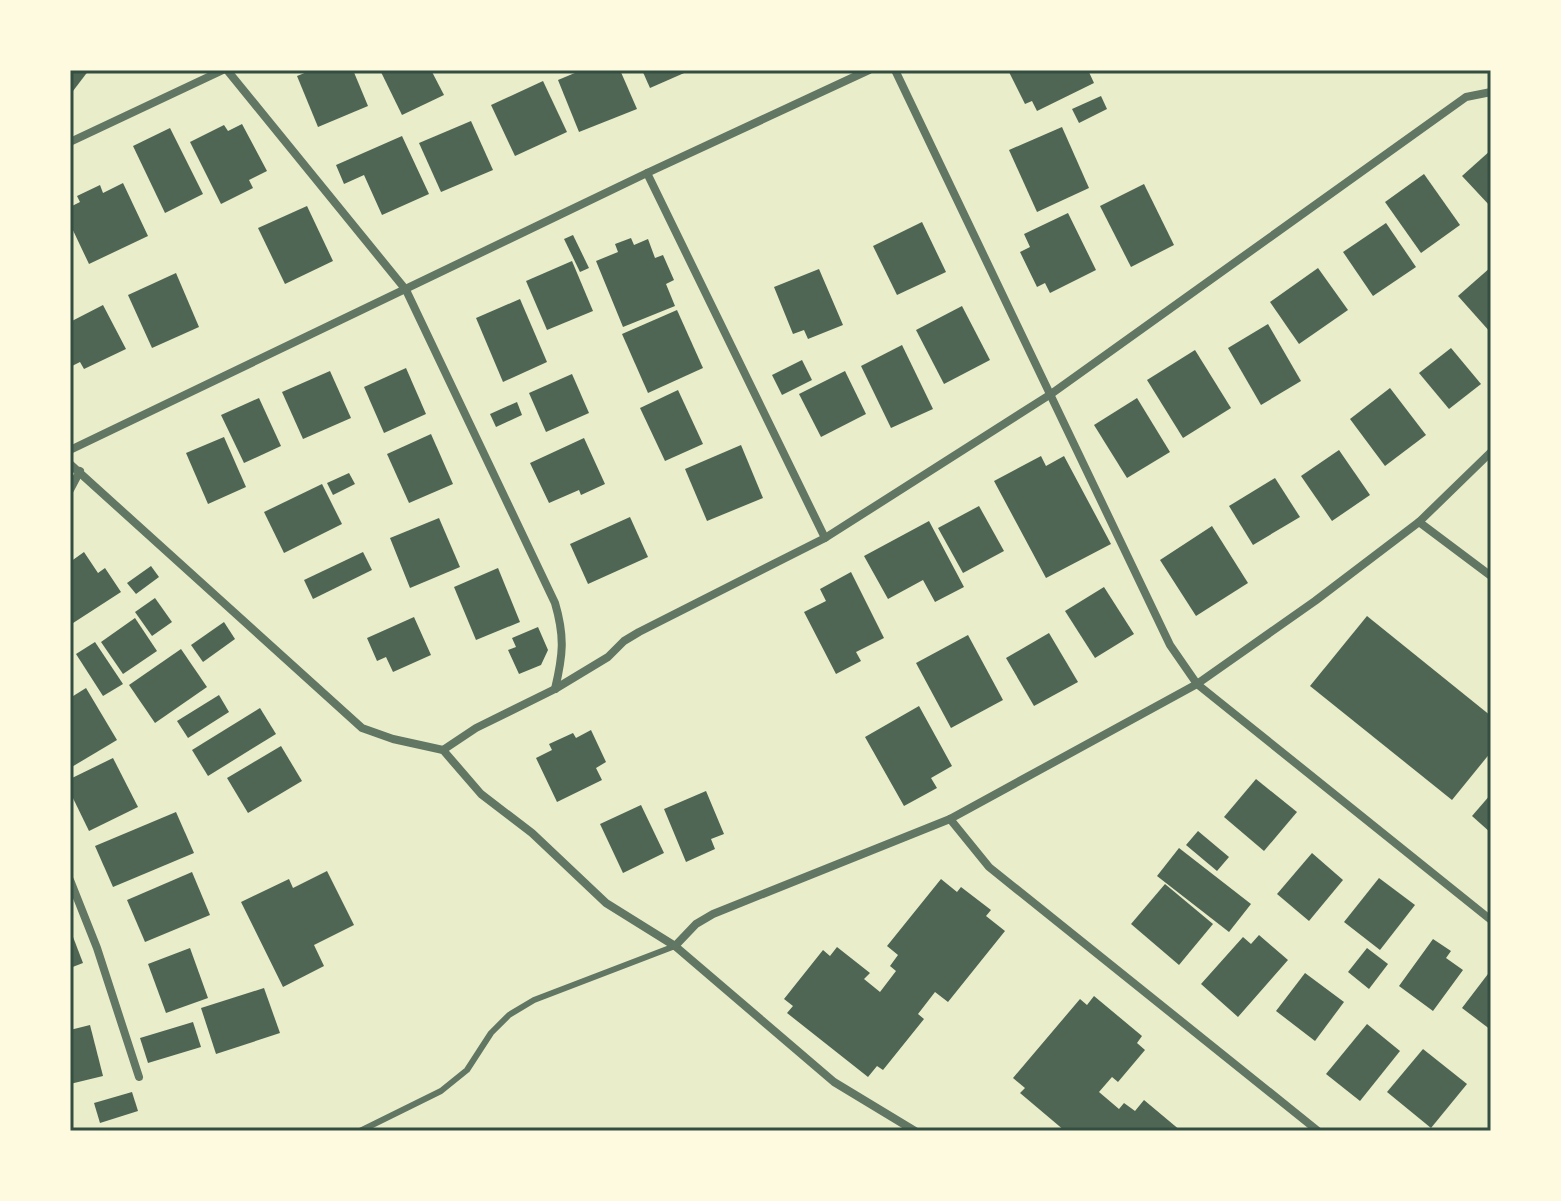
<svg xmlns="http://www.w3.org/2000/svg" width="1561" height="1201" font-family="'Open Sans',sans-serif">
  <rect width="100%" height="100%" fill="#e9edc9"/>
  <g fill="#4f6655">
    <path d="M70,70H89L70,95Z"/>
    <path d="M312,70H353L368,106L318,127L297,76Z"/>
    <path d="M380,70H431L444,95L402,115Z"/>
    <path d="M582,70H620L637,109L579,132L558,80Z"/>
    <path d="M642,70H691L650,88Z"/>
    <path d="M1008,70H1088L1094,83L1037,111L1032,101L1025,104Z"/>
    <path d="M543,81L567,132L515,156L491,105Z"/>
    <path d="M1101,96L1107,109L1079,123L1072,109Z"/>
    <path d="M471,121L493,170L441,192L419,143Z"/>
    <path d="M242,124L267,171L249,180L253,188L221,204L190,142L224,125L228,131Z"/>
    <path d="M1062,127L1089,188L1037,212L1009,150Z"/>
    <path d="M170,128L203,194L165,213L133,146Z"/>
    <path d="M402,136L429,194L382,215L364,175L344,184L336,165Z"/>
    <path d="M1491,150V207L1462,176Z"/>
    <path d="M1424,174L1460,225L1421,253L1385,202Z"/>
    <path d="M123,183L148,236L89,264L70,224V207L80,202L77,196L100,185L103,193Z"/>
    <path d="M1144,184L1174,245L1131,267L1100,206Z"/>
    <path d="M307,206L333,261L285,284L258,228Z"/>
    <path d="M1068,213L1096,270L1050,293L1045,283L1037,287L1020,252L1030,247L1024,234Z"/>
    <path d="M922,222L946,272L897,295L873,246Z"/>
    <path d="M1386,223L1416,267L1373,296L1343,252Z"/>
    <path d="M573,235L589,268L580,272L564,239Z"/>
    <path d="M631,238L634,245L648,239L655,258L663,255L674,280L666,284L675,306L623,327L596,261L618,252L615,244Z"/>
    <path d="M572,261L593,311L547,330L526,281Z"/>
    <path d="M1491,267V333L1458,296Z"/>
    <path d="M1318,268L1348,310L1299,344L1270,302Z"/>
    <path d="M819,269L843,325L808,339L804,330L793,334L774,287Z"/>
    <path d="M176,273L199,327L152,348L128,295Z"/>
    <path d="M520,299L547,362L503,382L476,318Z"/>
    <path d="M103,305L126,349L84,369L80,362L70,367V322Z"/>
    <path d="M962,306L990,360L944,384L916,330Z"/>
    <path d="M677,310L703,368L648,393L622,334Z"/>
    <path d="M1268,324L1301,381L1261,405L1228,348Z"/>
    <path d="M902,345L933,409L891,428L861,366Z"/>
    <path d="M1451,348L1481,384L1449,409L1419,373Z"/>
    <path d="M1195,350L1231,408L1183,438L1147,380Z"/>
    <path d="M802,360L812,380L782,395L772,375Z"/>
    <path d="M406,368L426,414L384,433L364,387Z"/>
    <path d="M330,371L351,418L303,439L282,392Z"/>
    <path d="M845,371L866,414L821,437L799,394Z"/>
    <path d="M572,374L589,413L546,432L529,393Z"/>
    <path d="M1390,388L1426,435L1385,466L1350,419Z"/>
    <path d="M678,390L703,444L665,461L640,408Z"/>
    <path d="M259,398L281,446L244,463L221,415Z"/>
    <path d="M1137,398L1170,452L1127,478L1094,425Z"/>
    <path d="M517,402L522,415L496,427L490,414Z"/>
    <path d="M431,434L453,484L409,503L387,454Z"/>
    <path d="M224,437L246,487L208,504L186,453Z"/>
    <path d="M584,438L605,484L581,495L579,490L549,503L530,463Z"/>
    <path d="M741,445L763,498L707,521L685,469Z"/>
    <path d="M1339,450L1370,495L1332,521L1301,476Z"/>
    <path d="M1041,456L1046,466L1064,456L1111,544L1046,578L994,481Z"/>
    <path d="M349,473L355,484L333,495L327,483Z"/>
    <path d="M1275,478L1300,517L1253,545L1229,506Z"/>
    <path d="M322,484L342,524L284,553L264,512Z"/>
    <path d="M979,506L1004,551L963,573L938,528Z"/>
    <path d="M630,517L648,557L588,584L570,544Z"/>
    <path d="M439,518L460,567L410,588L390,538Z"/>
    <path d="M929,521L964,587L935,602L923,580L888,599L864,556Z"/>
    <path d="M1212,526L1248,583L1196,616L1160,560Z"/>
    <path d="M84,552L98,573L105,568L121,592L70,625V562Z"/>
    <path d="M363,552L372,570L313,599L304,580Z"/>
    <path d="M151,566L159,577L136,594L127,583Z"/>
    <path d="M498,568L520,622L476,640L454,587Z"/>
    <path d="M851,572L884,638L856,652L861,661L836,674L804,612L826,601L820,589Z"/>
    <path d="M1104,587L1134,634L1095,658L1065,611Z"/>
    <path d="M155,598L172,622L152,636L135,612Z"/>
    <path d="M1367,616L1491,716V752L1452,800L1310,686Z"/>
    <path d="M414,617L431,655L393,672L386,657L377,661L367,638Z"/>
    <path d="M135,618L157,651L123,674L101,642Z"/>
    <path d="M224,622L235,639L203,662L191,645Z"/>
    <path d="M538,627L548,650L541,665L519,674L508,650L516,647L512,638Z"/>
    <path d="M1049,633L1078,682L1034,706L1006,658Z"/>
    <path d="M968,635L1003,700L951,728L916,663Z"/>
    <path d="M95,642L123,684L103,696L76,654Z"/>
    <path d="M181,649L207,687L155,723L129,685Z"/>
    <path d="M86,688L117,740L70,768V698Z"/>
    <path d="M219,695L229,712L188,738L177,721Z"/>
    <path d="M919,706L952,766L931,778L937,788L904,806L865,737Z"/>
    <path d="M260,708L276,734L208,776L192,750Z"/>
    <path d="M591,730L606,762L596,768L602,780L557,802L536,758L552,750L549,744L573,733L576,738Z"/>
    <path d="M281,746L302,781L248,813L227,778Z"/>
    <path d="M113,758L138,807L89,831L70,792V779Z"/>
    <path d="M1256,779L1297,812L1264,851L1224,817Z"/>
    <path d="M706,791L724,834L711,839L715,849L686,862L664,809Z"/>
    <path d="M1491,794V833L1472,816Z"/>
    <path d="M641,805L664,853L623,873L600,824Z"/>
    <path d="M176,812L194,853L113,887L95,846Z"/>
    <path d="M1198,831L1229,857L1217,871L1186,845Z"/>
    <path d="M1179,848L1251,904L1229,932L1157,876Z"/>
    <path d="M1312,853L1343,880L1309,921L1277,894Z"/>
    <path d="M327,871L354,925L314,945L324,966L283,987L241,902L289,879L293,888Z"/>
    <path d="M192,872L210,915L145,942L127,900Z"/>
    <path d="M1379,878L1415,905L1380,950L1344,922Z"/>
    <path d="M941,879L957,892L961,887L991,910L986,916L1005,931L948,1002L935,992L918,1014L924,1019L883,1070L877,1066L868,1077L787,1013L793,1006L784,999L823,950L830,956L837,947L870,973L864,979L880,992L896,971L890,966L898,955L887,946Z"/>
    <path d="M1165,884L1213,924L1179,965L1131,924Z"/>
    <path d="M70,929L83,963L70,968Z"/>
    <path d="M1259,935L1288,960L1238,1017L1201,984L1243,937L1251,944Z"/>
    <path d="M1433,939L1451,951L1446,958L1463,970L1433,1011L1399,986Z"/>
    <path d="M190,948L208,998L166,1013L148,964Z"/>
    <path d="M1367,948L1388,964L1369,989L1348,972Z"/>
    <path d="M1491,970V1030L1462,1008Z"/>
    <path d="M1305,973L1344,1002L1315,1041L1276,1011Z"/>
    <path d="M264,988L280,1033L216,1054L201,1008Z"/>
    <path d="M1094,996L1142,1036L1137,1043L1145,1050L1118,1082L1112,1077L1099,1092L1119,1109L1124,1103L1135,1111L1144,1100L1181,1131H1065L1020,1093L1025,1088L1013,1078L1080,999L1087,1005Z"/>
    <path d="M193,1022L201,1047L148,1063L140,1038Z"/>
    <path d="M1367,1024L1400,1051L1360,1101L1326,1074Z"/>
    <path d="M90,1025L103,1076L70,1084V1030Z"/>
    <path d="M1423,1049L1467,1084L1431,1128L1387,1092Z"/>
    <path d="M132,1092L138,1111L100,1123L94,1103Z"/>
  </g>
  <g fill="none" stroke-linecap="round" stroke-linejoin="round">
    <path stroke="#617663" stroke-width="6" d="M360,1131L441,1091L467,1070L491,1033L509,1015L534,1000L675,946"/>
    <g stroke="#617663" stroke-width="8">
      <path d="M227,70L406,290L555,603C565,637 563,655 555,689"/>
      <path d="M895,70L1170,645L1197,684L1491,920"/>
      <path d="M70,142L223,70"/>
      <path d="M647,173L825,538"/>
      <path d="M70,450L647,173L869,70"/>
      <path d="M70,464L362,728L393,739L443,750L481,794L532,833L606,903L675,946L834,1082L915,1131"/>
      <path d="M70,490L80,471"/>
      <path d="M1419,522L1491,576"/>
      <path d="M443,750L476,728L555,689L608,657L624,641L639,632L825,538L1051,394L1466,97L1491,92"/>
      <path d="M950,819L989,867L1318,1131"/>
      <path d="M70,880L97,948L139,1077"/>
      <path d="M675,946L696,924L713,914L950,819L1197,684L1315,601L1419,522L1491,452"/>
    </g>
  </g>
  <rect width="1561" height="1201" fill="none" stroke="#fefae0" stroke-width="144"/>
  <rect x="72" y="72" width="1417" height="1057" fill="none" stroke="#344e41" stroke-width="3"/>
</svg>
